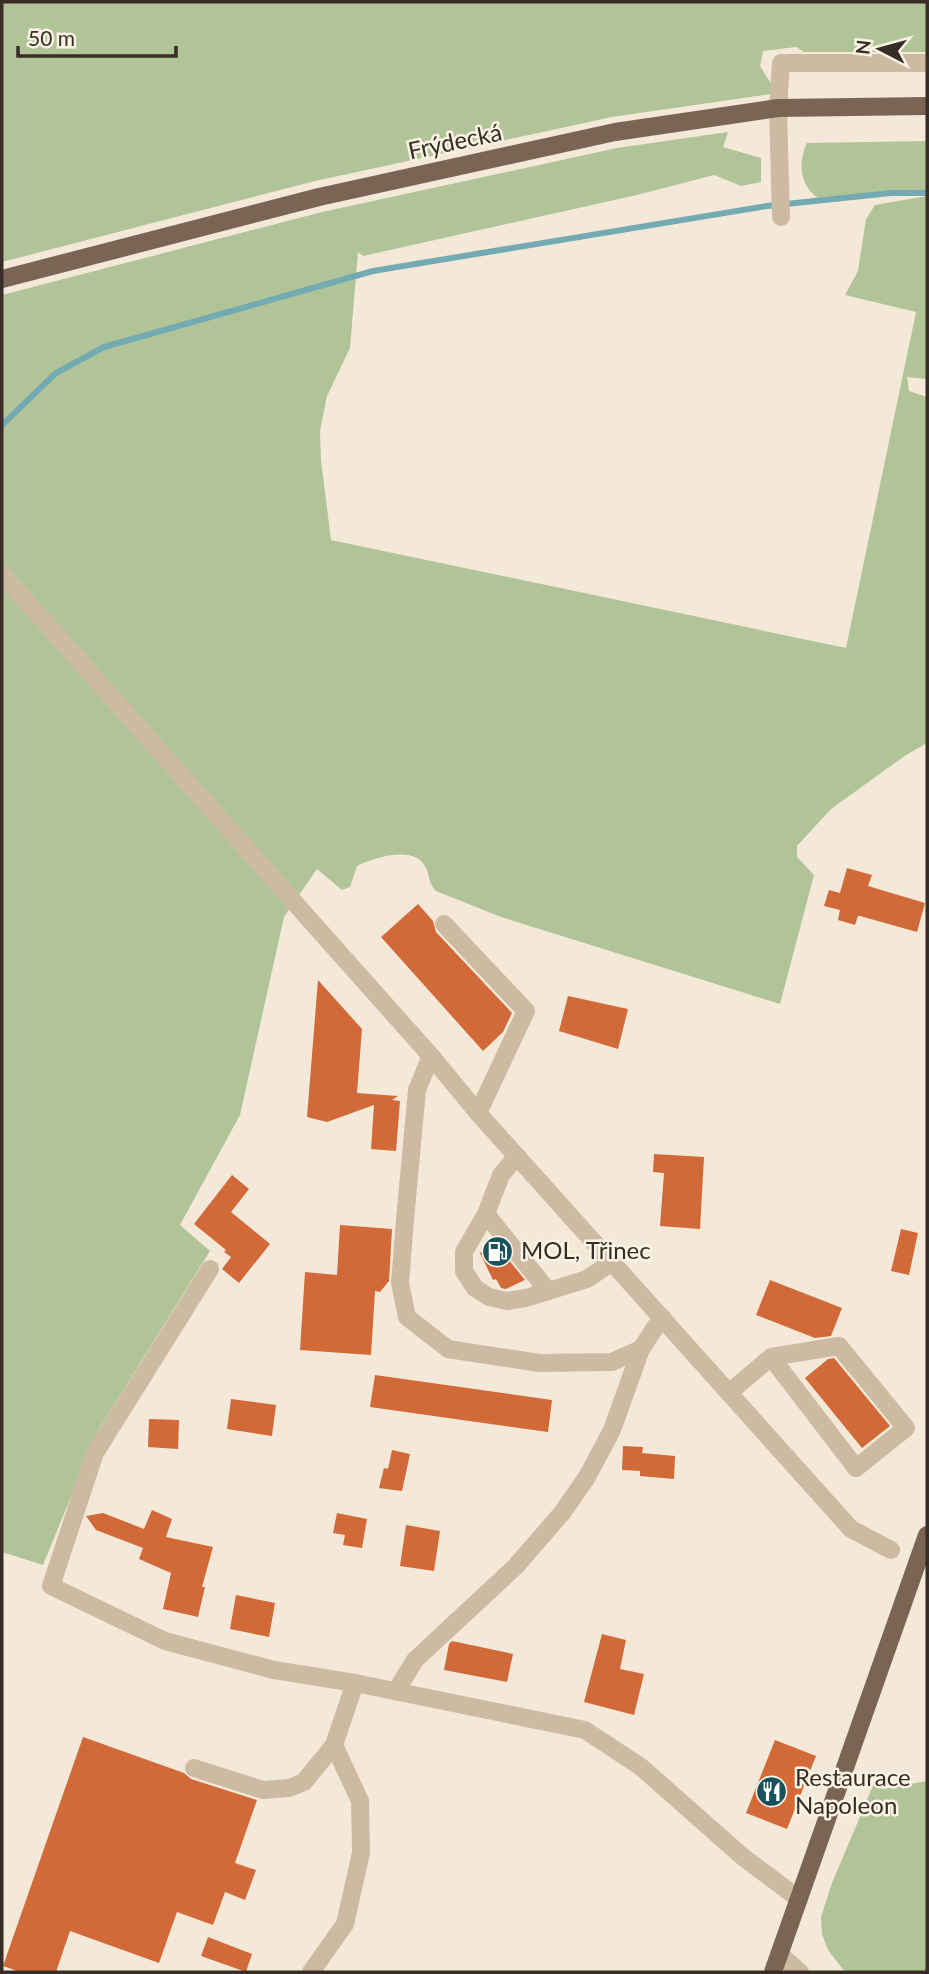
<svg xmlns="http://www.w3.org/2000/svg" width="929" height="1974" font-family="Lato,sans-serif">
  <rect width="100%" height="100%" fill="#f4e9d8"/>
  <g fill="#b1c497">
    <path d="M2,2H927V52H804L796,47L763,51L760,66L777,93L612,117L315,181L2,262Z"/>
    <path d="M728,132L723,147L761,158V182L741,186L714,175L637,195L363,256L358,252L350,348L327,396L320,431L321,460L331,540L846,648L916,312L845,295L858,271L866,219L875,205L927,196V379L907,377L909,391L927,397V743L906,755L831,809L797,846V857L814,875L780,1004L501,917L436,891C428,883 430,875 425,866C413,845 374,858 357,866L350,887L342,890L317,869L284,917L240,1115L180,1225L210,1251L98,1431L43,1565L2,1552V295L322,212L617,148Z"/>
    <path d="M927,141V191L818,198C799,185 798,162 807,143Z"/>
    <path d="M875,1781L882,1789L927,1781V1972H845L828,1950L822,1934L821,1917L832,1883Z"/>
  </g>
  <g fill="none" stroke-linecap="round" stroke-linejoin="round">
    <path stroke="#74abb3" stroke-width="6" d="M2,425L56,373L104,347L373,271L767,206L891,193H927"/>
  </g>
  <g fill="#d16a38">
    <path d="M847,868L872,875L868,886L925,903L917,932L860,916H858L855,925L838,920L840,910L824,906L829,890L840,893Z"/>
    <path d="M418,904L433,921L436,932L512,1013L503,1032L483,1051L381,937Z"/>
    <path d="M318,980L362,1029L357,1093L398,1096L392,1100L400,1101L396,1151L371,1149L374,1105L327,1122L307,1117Z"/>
    <path d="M568,996L628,1009L618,1049L559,1031Z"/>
    <path d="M654,1154L704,1157L700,1229L660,1226L664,1173L653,1172Z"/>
    <path d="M232,1175L249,1189L231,1212L270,1244L239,1283L222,1269L231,1257L224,1252L226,1250L194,1224Z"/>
    <path d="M340,1225L392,1229L389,1281L380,1292L375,1291L371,1355L300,1350L305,1272L337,1275Z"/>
    <path d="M901,1229L918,1233L909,1275L891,1271Z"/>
    <path d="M496,1244L525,1280L506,1289L501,1288L496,1279L493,1280L480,1253Z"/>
    <path d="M770,1280L842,1308L831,1336L815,1338L756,1315Z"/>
    <path d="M834,1358L890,1426L862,1448L805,1378L828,1359Z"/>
    <path d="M375,1375L552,1400L548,1432L370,1407Z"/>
    <path d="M231,1399L276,1405L272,1436L227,1429Z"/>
    <path d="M149,1419L179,1420L178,1449L148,1447Z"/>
    <path d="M623,1446L643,1447L642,1453L675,1456L674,1479L640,1476V1471L622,1470Z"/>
    <path d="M392,1450L410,1454L402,1491L379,1488L384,1468L388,1469Z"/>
    <path d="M152,1510L172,1519L166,1537L213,1547L202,1587H205L198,1617L163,1609L171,1573L139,1559L143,1548L96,1530L86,1516L103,1513L144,1529Z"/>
    <path d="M337,1513L367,1519L362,1548L343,1545L345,1535L333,1533Z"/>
    <path d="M406,1525L440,1531L434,1571L400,1566Z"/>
    <path d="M236,1595L275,1603L269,1637L230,1629Z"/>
    <path d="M602,1634L626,1640L620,1669L644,1674L634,1715L584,1702Z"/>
    <path d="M452,1641L513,1654L507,1682L444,1670L449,1644Z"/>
    <path d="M83,1737L184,1773L191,1779L257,1800L235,1863L256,1870L245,1900L225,1892L213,1925L177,1912L159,1963L70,1931L56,1972H20L3,1966Z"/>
    <path d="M775,1740L816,1756L787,1829L746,1813Z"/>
    <path d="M208,1937L252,1954L246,1972L201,1956Z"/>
  </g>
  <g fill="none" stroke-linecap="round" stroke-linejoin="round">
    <g stroke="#cdbaa3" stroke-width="18">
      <path d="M781,217L778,108L781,63H927"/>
      <path d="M2,574L431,1056L478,1113L851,1529L891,1550"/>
      <path d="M444,924L526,1011L478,1113"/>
      <path d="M431,1056L417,1090L405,1220L400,1283L407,1317L448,1349L539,1363L612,1362L641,1349"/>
      <path d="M517,1156L501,1175L486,1214L464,1252V1271L475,1288L489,1297L507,1301L526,1298L587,1279L612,1262"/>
      <path d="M486,1214L548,1291"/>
      <path d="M210,1269L95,1453L51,1586L165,1641L274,1670L355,1683L585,1730L641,1767L743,1857L799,1899"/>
      <path d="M730,1392L771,1357L856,1468L906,1428L839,1346L771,1357"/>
      <path d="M396,1691L415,1660L516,1566L562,1513L587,1477L612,1430L641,1349L662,1317"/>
      <path d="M194,1768L263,1790L289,1788L304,1782L334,1745L355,1683"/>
      <path d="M779,1954L800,1972"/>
      <path d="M311,1972L345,1924L361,1853L360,1801L334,1745"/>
    </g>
    <g stroke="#7a6555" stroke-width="18">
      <path d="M2,279L319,197L615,132L778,108L927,106"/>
      <path d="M773,1972L927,1535"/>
    </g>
  </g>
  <defs>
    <symbol id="fuel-disc" viewBox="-11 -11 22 22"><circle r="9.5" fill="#18525c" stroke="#fbf3e5"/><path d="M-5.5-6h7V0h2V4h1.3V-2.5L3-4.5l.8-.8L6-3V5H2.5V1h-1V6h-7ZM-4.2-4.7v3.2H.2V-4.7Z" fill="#fff"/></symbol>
    <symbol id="restaurant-disc" viewBox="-11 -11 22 22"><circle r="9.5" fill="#18525c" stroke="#fbf3e5"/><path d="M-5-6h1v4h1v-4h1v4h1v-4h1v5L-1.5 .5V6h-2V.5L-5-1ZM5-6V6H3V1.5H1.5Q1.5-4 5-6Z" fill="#fff"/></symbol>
  </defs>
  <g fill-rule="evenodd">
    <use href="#fuel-disc" x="480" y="1234" width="35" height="35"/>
    <use href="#restaurant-disc" x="754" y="1774" width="35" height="35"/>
  </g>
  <g text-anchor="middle" stroke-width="5" stroke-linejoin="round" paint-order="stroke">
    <g font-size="24" fill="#372d26" stroke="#fbf3e5">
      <text transform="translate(455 142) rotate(-12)" y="8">Frýdecká</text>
    </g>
    <g font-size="24" fill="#372d26" stroke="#fbf3e5" text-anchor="start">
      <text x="521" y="1259">MOL, Třinec</text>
      <text x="795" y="1786">Restaurace<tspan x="795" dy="28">Napoleon</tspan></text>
    </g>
  </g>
  <rect width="929" height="1974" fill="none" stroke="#372d26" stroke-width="7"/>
  <g transform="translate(880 49) rotate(276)" stroke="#fbf3e5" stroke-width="5" paint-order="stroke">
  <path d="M0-5L12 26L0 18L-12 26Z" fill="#372d26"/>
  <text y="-10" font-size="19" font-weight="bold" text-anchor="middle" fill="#372d26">N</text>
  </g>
  <path d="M18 46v10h158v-10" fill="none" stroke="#372d26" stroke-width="3.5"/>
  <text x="28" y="46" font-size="21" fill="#372d26" stroke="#fbf3e5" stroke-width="5" paint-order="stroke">50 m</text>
</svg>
